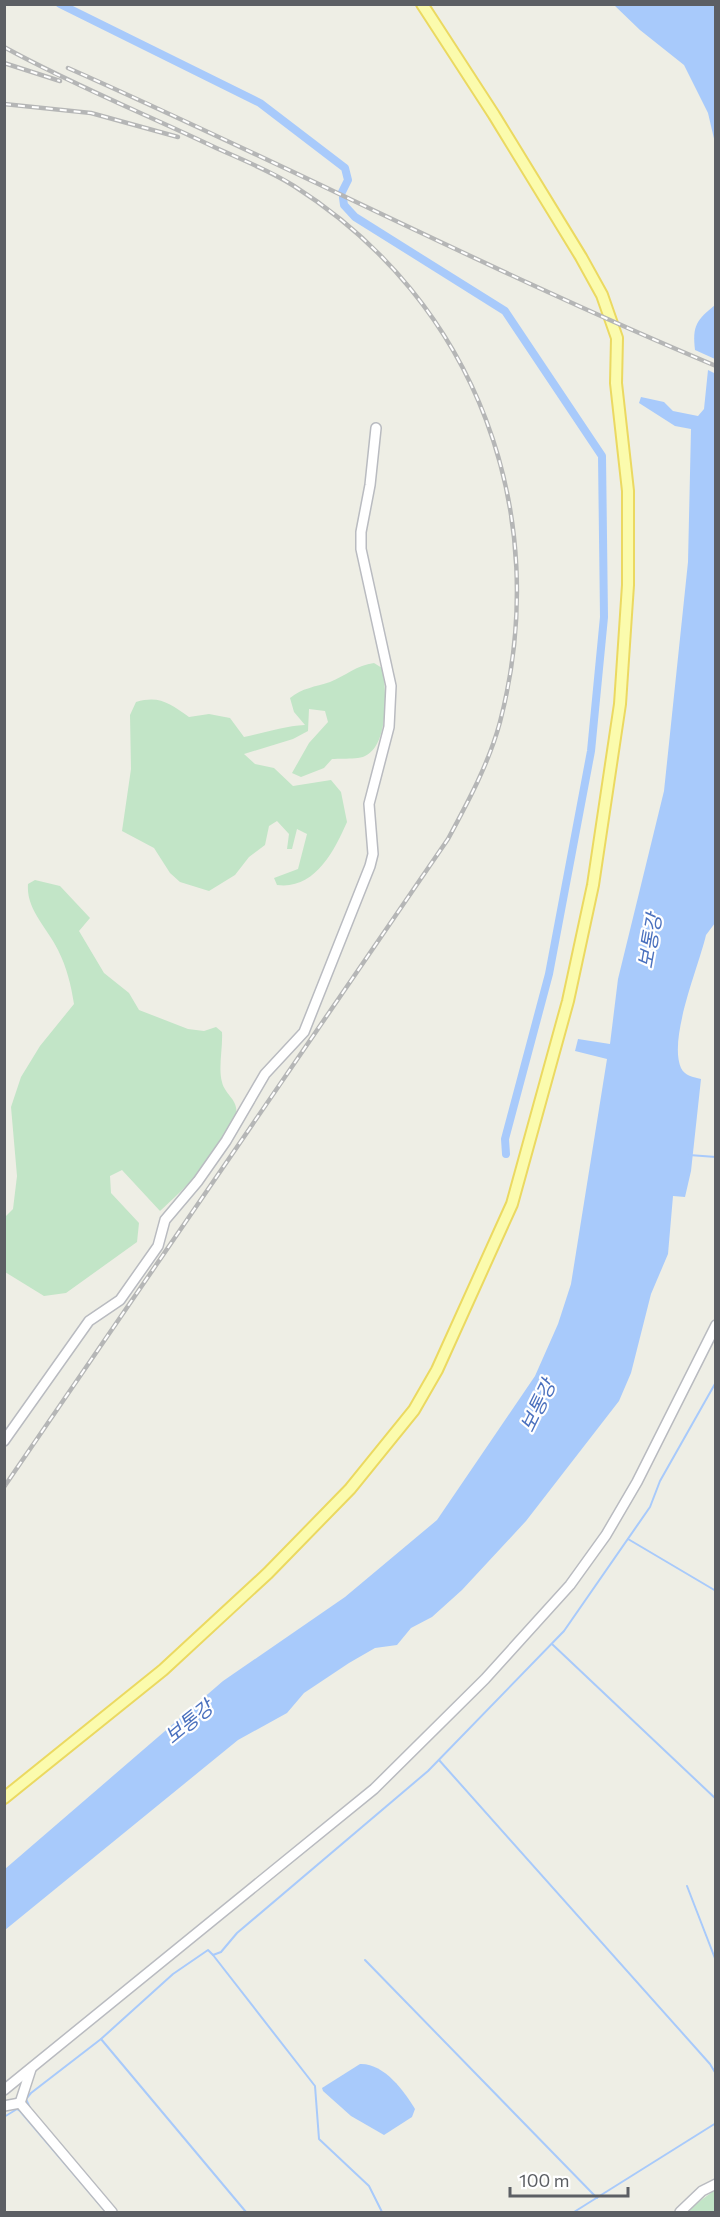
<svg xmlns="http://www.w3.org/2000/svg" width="720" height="2217" font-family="Commissioner,'Noto Sans KR',sans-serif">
  <rect width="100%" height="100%" fill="#eeeee5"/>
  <g fill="#c2e5c7">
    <path d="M374,663L382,668C387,689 389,746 365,756C357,760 342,758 332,759L324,768L301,777L292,773L309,743L328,722L325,711L309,709L308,731L293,739L244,754L255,764L274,768L293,786L331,780L341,792L347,822C334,852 314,890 277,885L274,878L298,869L307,834L297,829L292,849H287L289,834L277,821L269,826L265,845L249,857L235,875L209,891L180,882L170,873L154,848L122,831L131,769L130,715L136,702C160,695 170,704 189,717L209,714L230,718L244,737C264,733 284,726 305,725L294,712L290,698C302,688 315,687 330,682C345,676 357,665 374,663Z"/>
    <path d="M35,880L60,886L90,918L79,931L104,973L129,993L139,1010L188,1029L204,1031L216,1027L222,1032C223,1047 218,1068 222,1082C225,1095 239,1100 236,1115C231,1144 182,1191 160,1211L122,1170L110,1176L111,1193L139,1223L137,1242L66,1293L44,1296L5,1272V1217L13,1209L17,1176L11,1107L21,1077L40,1046L74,1004C71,985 67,968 58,950C47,927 26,910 28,884Z"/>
    <path d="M715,2190V2212H688L693,2206Z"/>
  </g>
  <g fill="#a8cafb">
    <path d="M614,5H715V143L708,113L684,65L640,30Z"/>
    <path d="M715,305V359L695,350C692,325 697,320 715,305Z"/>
    <path d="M708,370L716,374L715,923L706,935C699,966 668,1038 681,1068C685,1076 693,1077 701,1079L691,1171L685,1197L673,1196L668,1254L651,1294L631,1373L619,1401L526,1521L462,1590L432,1617L411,1628L397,1645L375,1648L349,1663L304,1693L287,1713L238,1740L5,1930V1869L223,1681L345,1597L437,1520L535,1376L558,1324L571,1284L607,1059L575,1051L578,1039L610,1044L618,979L664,791L688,562L691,429L675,426L639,403L641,397L664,402L673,411L698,416L704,409Z"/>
    <path d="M360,2064C384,2063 404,2091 415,2109L412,2117L384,2135L351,2116L323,2091L322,2088Z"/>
  </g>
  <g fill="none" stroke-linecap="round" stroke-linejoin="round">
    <g stroke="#a8cafb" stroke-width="2">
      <path d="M689,1155L716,1157"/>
      <path d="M628,1539L716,1591"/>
      <path d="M552,1644L716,1799"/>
      <path d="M439,1760L710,2064L716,2074"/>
      <path d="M687,1886L716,1961"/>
      <path d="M213,1955L315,2086L319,2139L369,2186L382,2212"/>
      <path d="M365,1960L597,2198"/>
      <path d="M101,2039L246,2212"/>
      <path d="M30,2108L26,2099L31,2093L101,2039L173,1974L208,1950L213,1955L221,1952L237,1933L428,1771L564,1631L650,1507L660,1481L716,1382"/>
      <path d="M4,2117L17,2109L20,2111L106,2212"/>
      <path d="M574,2212L716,2123"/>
    </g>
    <g stroke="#a8cafb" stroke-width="8">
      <path d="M60,4L260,103L345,168L348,180L342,192"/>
      <path d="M343,198L344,205L355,217L505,311L602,456L604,617L591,751L549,974L505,1139L506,1154"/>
    </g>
    <defs>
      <g id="minor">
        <path d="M4,1441L89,1321L120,1300L158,1246L165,1220L198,1181L226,1141L265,1074L304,1032L370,866L373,854L369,804L389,727L391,686L361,549V532L370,485L376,428"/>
        <path d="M4,2090L374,1789L485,1679L570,1585L606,1535L637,1482L716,1325"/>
        <path d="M20,2103L31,2069"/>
        <path d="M4,2106L20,2103L112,2212"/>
        <path d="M680,2212L702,2191L716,2184"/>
      </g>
      <path id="major" d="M4,1798L163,1670L268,1573L350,1489L414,1410L437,1370L512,1204L568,1001L593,885L620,704L628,585V491L616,383L617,338L602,295L581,257L494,115L422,4"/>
    </defs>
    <use href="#minor" stroke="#b9bbc0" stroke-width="12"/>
    <use href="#major" stroke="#ebd961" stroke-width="14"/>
    <use href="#minor" stroke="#fff" stroke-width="9"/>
    <use href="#major" stroke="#fbfbad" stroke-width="10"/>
    <defs>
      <g id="rail">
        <path d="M4,47C71,84 143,113 212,146C240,159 269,170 294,186C477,302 554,514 500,722C489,763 468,802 448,839L4,1487"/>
        <path d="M4,63L60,81"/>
        <path d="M68,68C285,164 496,274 716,366"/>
        <path d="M4,104L91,113L178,137"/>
      </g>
    </defs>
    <use href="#rail" stroke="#b5b6b6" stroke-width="4.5"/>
    <use href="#rail" stroke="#fff" stroke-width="2" stroke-dasharray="7" stroke-linecap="butt"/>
  </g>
  <g text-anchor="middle" stroke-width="4.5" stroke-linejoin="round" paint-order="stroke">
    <g font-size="20" font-style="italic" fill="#4b71be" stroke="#fff">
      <text transform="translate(650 941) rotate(-80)" y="7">보통강</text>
      <text transform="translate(538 1406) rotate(-64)" y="7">보통강</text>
      <text transform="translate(189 1722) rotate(-39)" y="7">보통강</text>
    </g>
  </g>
  <rect width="720" height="2217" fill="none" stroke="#5c5f64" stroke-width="12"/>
  <path d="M510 2187v9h118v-9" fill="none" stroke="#5c5f64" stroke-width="3"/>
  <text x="519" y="2187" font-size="18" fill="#5c5f64" stroke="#ffffff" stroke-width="4.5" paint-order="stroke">100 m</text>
</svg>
